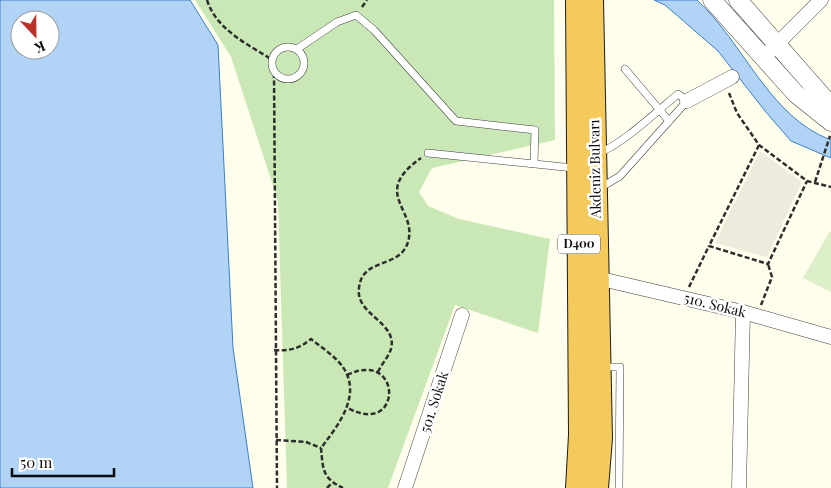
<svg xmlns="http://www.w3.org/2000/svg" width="831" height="488" font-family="'Playfair Display',serif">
  <rect width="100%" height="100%" fill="#fffdeb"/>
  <path fill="#cae8b6" d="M195,0H554L555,140L432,168L419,192L428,206L459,219L550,239L538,333L455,305L388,488H287L278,201L231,57Z"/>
  <path fill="#ddefc8" d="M830,231L831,232V292L803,278Z"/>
  <path fill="#edebdc" d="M760,151L802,182L767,257L715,243Z"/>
  <g fill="#b1d3f5" stroke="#3a7fca" fill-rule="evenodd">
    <path d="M0,0H190L218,45L233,348L253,488H0ZM20,20H50V50H20Z"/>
    <path d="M654,0H697C744,43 769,117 831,140V158L791,141L765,111L718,51L665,5Z"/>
  </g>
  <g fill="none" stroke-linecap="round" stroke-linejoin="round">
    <defs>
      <g id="service">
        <circle cx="288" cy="63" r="16"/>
        <path d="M297,49L337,22L356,15L374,30L456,121L535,130L534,163"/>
        <path d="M625,69L669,121"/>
        <path d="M598,152C615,151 663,106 678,94L687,101L620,176L600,188"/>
        <path d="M428,153L574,168"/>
        <path d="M601,367H620L619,488"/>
      </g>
      <g id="minor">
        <path d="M764,57L821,0"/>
        <path d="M687,101L732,77"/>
        <path d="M597,278L743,312L831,337"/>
        <path d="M405,488L462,315"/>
        <path d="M739,488L743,312"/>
      </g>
      <g id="tertiary">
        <path d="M712,0L796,94L831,122"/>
        <path d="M738,0L824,98L831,103"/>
      </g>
      <g id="trunk">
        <path d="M577,0L580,435L577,488"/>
        <path d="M592,0L601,438L597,488"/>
      </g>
    </defs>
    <use href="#service" stroke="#3f3f3f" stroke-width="8"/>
    <use href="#minor" stroke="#3f3f3f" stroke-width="15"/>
    <use href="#tertiary" stroke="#3f3f3f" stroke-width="19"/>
    <use href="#trunk" stroke="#1d1d1d" stroke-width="24"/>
    <g stroke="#2e2e2e" stroke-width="2.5" stroke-dasharray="5 2.5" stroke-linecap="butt">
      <path d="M207,0C216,29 247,44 271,59"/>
      <path d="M362,7L367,0"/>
      <path d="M274,73L277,488"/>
      <path d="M729,93L737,113L759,145L807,181L831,187"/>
      <path d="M759,145L709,246L768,264L807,181"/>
      <path d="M815,182L830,136"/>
      <path d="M689,287L709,246"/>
      <path d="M761,305L772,277L768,264"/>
      <path d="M274,350C290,351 299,349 311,339C320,346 330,353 338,361C366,391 339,424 321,448C323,469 322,478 343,488"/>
      <path d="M378,372C381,365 389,356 391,349C398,322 355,315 359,288C362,257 400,269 408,242C418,209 370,194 421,158"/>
      <path d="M347,375C403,348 403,438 348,408"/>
      <path d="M276,440L306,442L321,448"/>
      <path d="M327,488L332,483"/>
    </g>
    <use href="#service" stroke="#fff" stroke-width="7"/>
    <use href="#minor" stroke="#fff" stroke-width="14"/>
    <use href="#tertiary" stroke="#fff" stroke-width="18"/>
    <use href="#trunk" stroke="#f4ca5d" stroke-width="22"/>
  </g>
  <g text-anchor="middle" stroke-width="5" stroke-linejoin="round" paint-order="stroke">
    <rect fill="#fff" stroke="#555" stroke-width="1" x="558" y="234.5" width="42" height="19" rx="4"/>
    <g font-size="12" font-weight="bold" fill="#0c0c0c">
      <text x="579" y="248">D400</text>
    </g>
    <g font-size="14" fill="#0c0c0c" stroke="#fff">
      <text transform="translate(595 169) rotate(-91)" y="5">Akdeniz Bulvarı</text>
      <text transform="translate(715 305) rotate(14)" y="5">510. Sokak</text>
      <text transform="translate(434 402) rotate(-72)" y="5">501. Sokak</text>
    </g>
  </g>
  <g transform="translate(35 35) rotate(158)"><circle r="24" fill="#ffffff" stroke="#9e9e9e"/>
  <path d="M0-4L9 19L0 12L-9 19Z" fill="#b93127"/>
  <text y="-8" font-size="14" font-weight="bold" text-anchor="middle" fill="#0c0c0c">K</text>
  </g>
  <path d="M12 468v8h102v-8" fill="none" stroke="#0c0c0c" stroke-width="2.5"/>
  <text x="20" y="468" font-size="15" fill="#0c0c0c" stroke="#ffffff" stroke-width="4" paint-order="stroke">50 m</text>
</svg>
